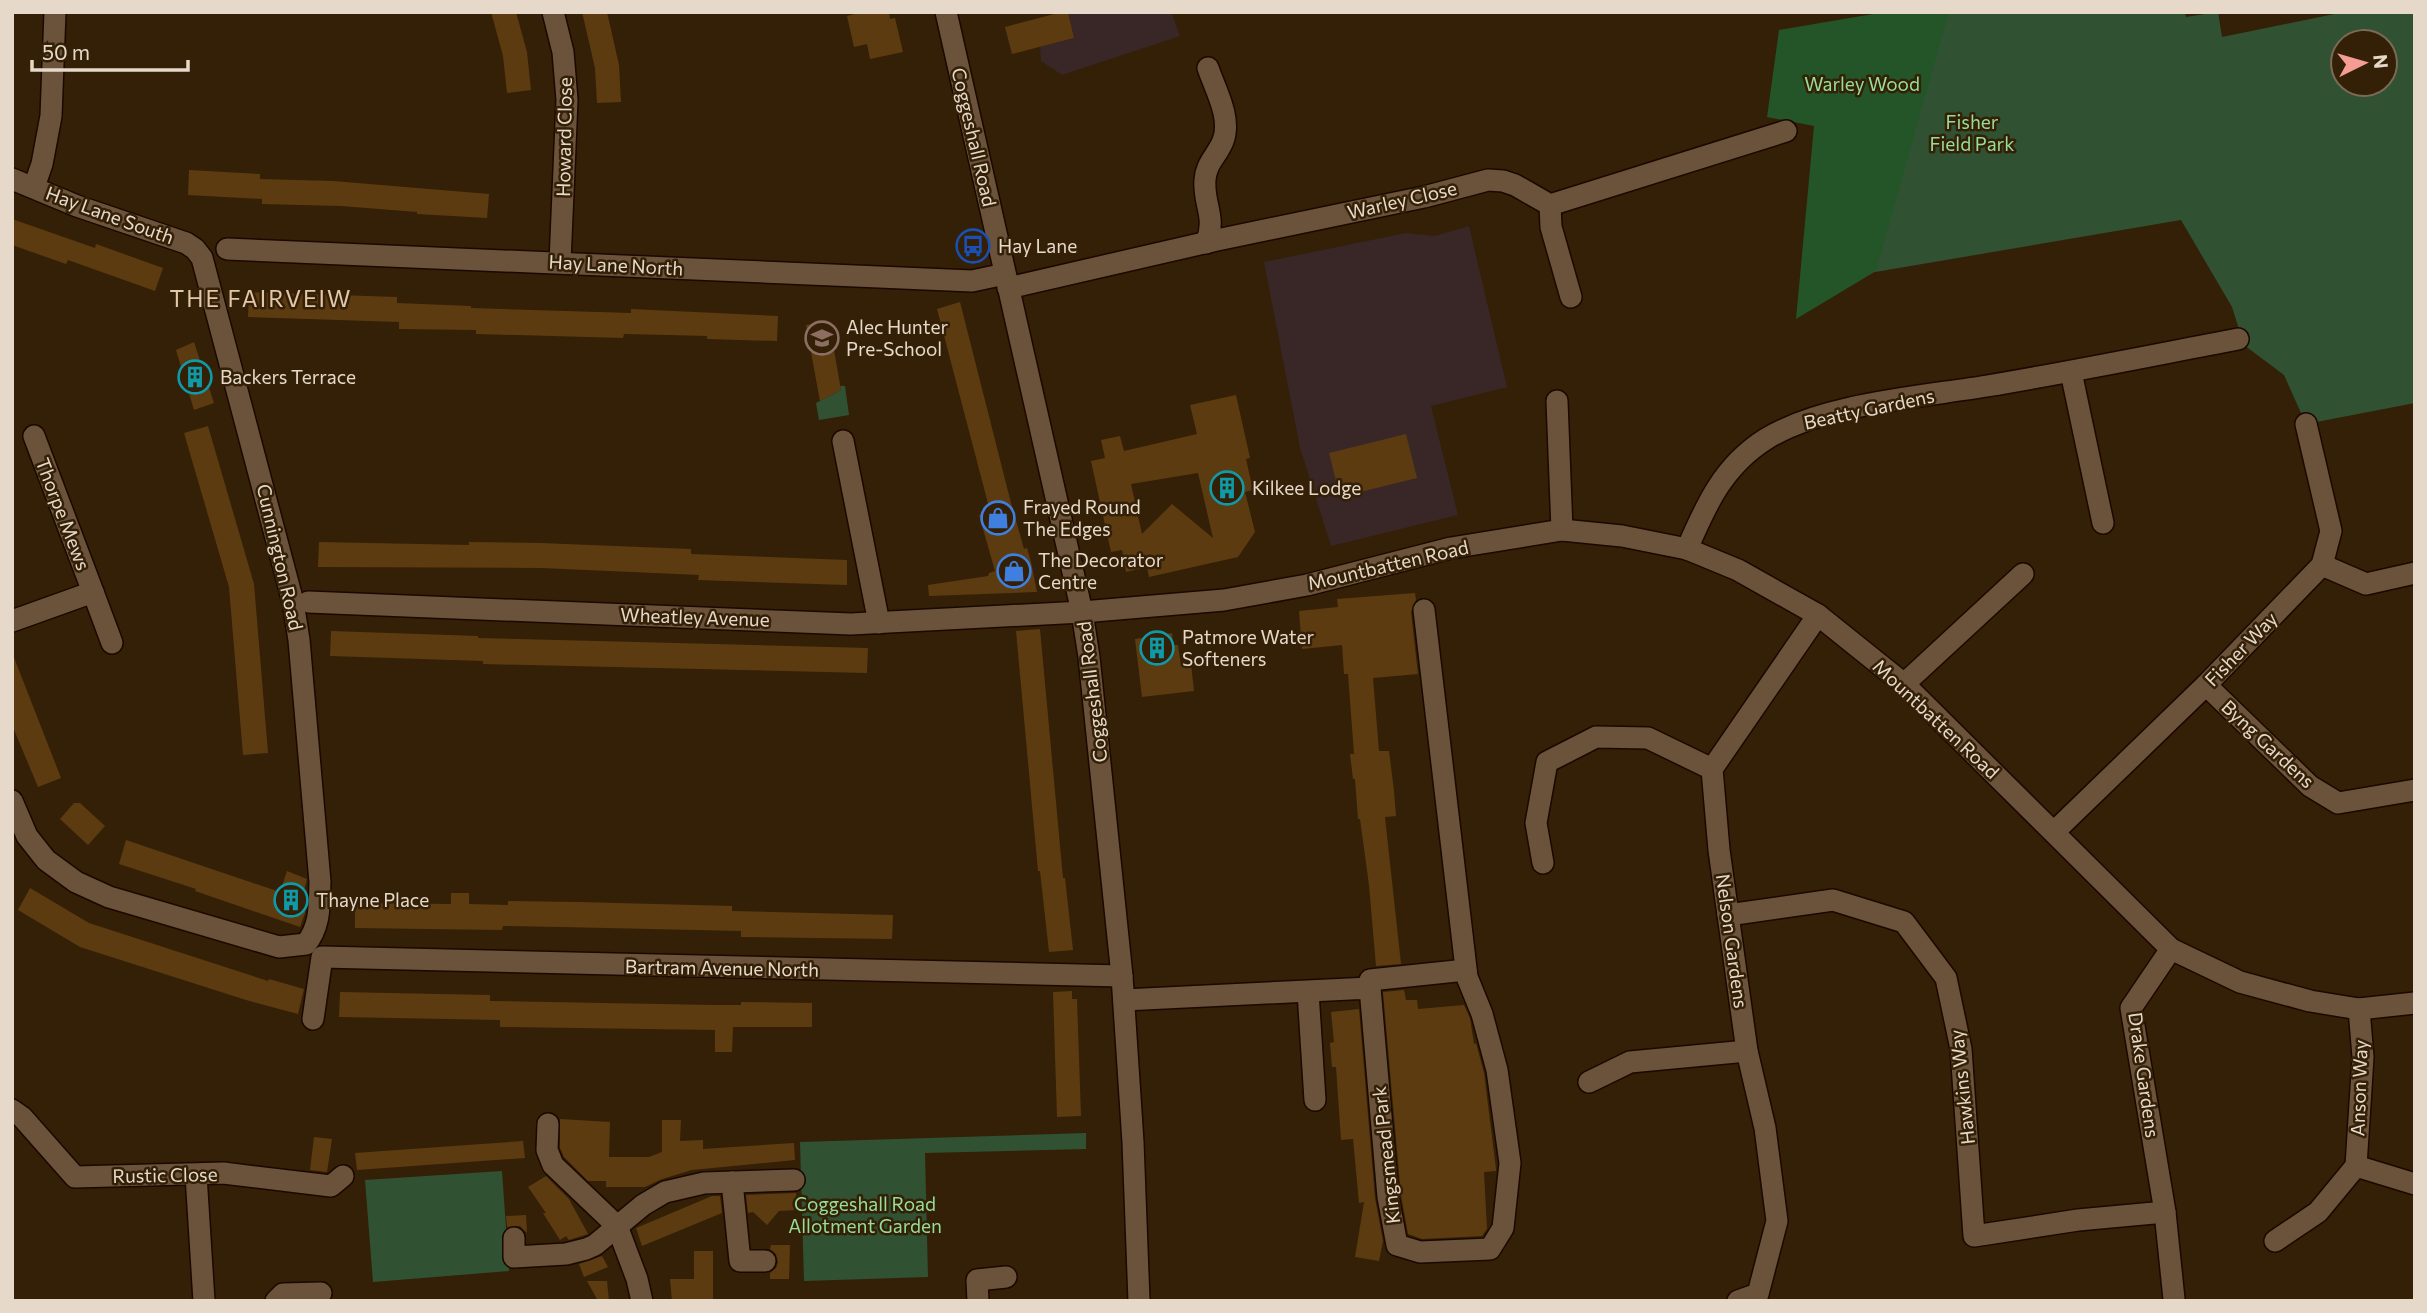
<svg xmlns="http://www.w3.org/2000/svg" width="2427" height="1313" font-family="Commissioner,sans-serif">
  <rect width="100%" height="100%" fill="#342007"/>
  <g fill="#392627">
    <path d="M1068,12H1171L1180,36L1062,75L1041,61L1040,47L1074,38Z"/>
    <path d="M1469,226L1507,387L1431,406L1458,515L1331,546L1300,448L1264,262L1406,233L1435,236Z"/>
  </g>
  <g fill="#315133" fill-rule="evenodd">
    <path d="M1912,12H2185L2186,17L2218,12L2222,37L2344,12H2415V403L2306,424L2284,375L2244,345L2232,307L2181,220L1834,279ZM2343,42H2385V84H2343Z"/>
    <path d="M840,386H845L849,415L819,420L816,403L841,390Z"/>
    <path d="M1086,1133V1149L925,1153L928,1277L804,1281L800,1142Z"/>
    <path d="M502,1171L509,1271L373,1282L365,1180Z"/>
  </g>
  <path fill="#235528" d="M1885,12H1949L1876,271L1796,319L1814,126L1767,117L1779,30Z"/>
  <g fill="#5c3b11" fill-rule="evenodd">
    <path d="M491,12H516L527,52L531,90L507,93L503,56Z"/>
    <path d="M582,12H607L619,65L621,102L597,103L595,68Z"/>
    <path d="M862,12H889L890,19L895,18L903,52L870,59L867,44L854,47L847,16Z"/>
    <path d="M1062,12H1068L1074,38L1012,54L1005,27Z"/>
    <path d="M189,170L260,174V179L333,181L489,194L487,218L417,214V212L341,206L262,204V199L188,195Z"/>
    <path d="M12,219L95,248L96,244L163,268L155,291L68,260L66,264L12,245Z"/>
    <path d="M978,232L984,257L966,261L960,236Z"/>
    <path d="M249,292L397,297V303L471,306V308L631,313V309L778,316L777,341L707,339V336L668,335L624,334L623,338L476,334V330L399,329V322L248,317Z"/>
    <path d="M960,302L1010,499L1024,549L1027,548L1031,562L1037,592L929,596L928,585L988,576L989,573L995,571L979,515L990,511L937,309Z"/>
    <path d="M829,322L841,390L820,401L806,325Z"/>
    <path d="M194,342L214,403L194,410L176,350Z"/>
    <path d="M1236,395L1250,458L1246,459L1253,490L1245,492L1255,532L1238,557L1149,577L1147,567L1126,572L1122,550L1111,552L1091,461L1105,458L1101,440L1120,436L1124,451L1197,434L1190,405ZM1198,473L1213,538L1172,504L1142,534L1131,484Z"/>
    <path d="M208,426L254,584L268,753L243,755L229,587L184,433Z"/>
    <path d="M1406,434L1417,478L1340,497L1329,453Z"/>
    <path d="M319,542L469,545V542L540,543L691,549V554L847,560V585L698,580L699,575L541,568L318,567Z"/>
    <path d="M1415,593L1416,600L1411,612L1418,674L1373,678L1379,751H1389L1394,791L1396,816L1385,817L1401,964L1376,966L1369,885L1360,819H1358L1355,779H1353L1350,754H1354L1348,674H1344L1342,645L1302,649L1299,611L1338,607L1337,599Z"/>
    <path d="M1040,629L1063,878H1065L1073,950L1049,952L1040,871H1038L1016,631Z"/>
    <path d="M331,631L478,636V638L868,648L867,673L483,664V661L330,656Z"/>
    <path d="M1172,633L1173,645H1178L1181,666L1191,664L1194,691L1142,697L1135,639Z"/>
    <path d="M13,655L61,778L38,787L12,725Z"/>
    <path d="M74,803H80L105,826L88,845L60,819Z"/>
    <path d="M126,840L280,892L287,871L307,879L302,898L306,901L305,913L300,927L195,891L196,889L119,864Z"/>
    <path d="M30,888L89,923L268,981L269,979L304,989L298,1014L246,1000L80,947L18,910Z"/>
    <path d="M451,893H469V904L508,905V901L579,902L732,906V911L893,915L892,939L741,937V931L561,927L503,926L502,930L355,928V903L451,904Z"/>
    <path d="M1404,990L1406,1000H1417L1418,1009L1464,1005L1470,1018L1474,1044L1476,1043L1484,1073L1496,1169V1171L1484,1172L1487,1229L1482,1236L1422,1239L1408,1234L1401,1195L1383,992Z"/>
    <path d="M1072,991V999H1077L1081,1116L1057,1117L1053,992Z"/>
    <path d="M340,992L490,995V1001L715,1005H741V1002L812,1003V1027H733L732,1052H715V1030L500,1027V1020L339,1017Z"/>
    <path d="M1359,1009L1375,1198L1383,1241L1379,1261L1355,1257L1364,1202L1359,1203L1353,1139L1341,1140L1336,1067H1332L1330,1043L1334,1042L1331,1012Z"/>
    <path d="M560,1119L610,1122L609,1157H649L662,1152V1120H681L680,1141L703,1140V1149L794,1143L795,1160L692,1170L662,1179L645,1187H606V1181H588L564,1157L560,1148Z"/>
    <path d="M314,1137L332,1139L327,1172L310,1170Z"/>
    <path d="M523,1141L525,1158L357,1170L355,1153Z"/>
    <path d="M546,1176L569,1199L588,1234L569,1240L566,1236L560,1240L543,1213H546L528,1187Z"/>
    <path d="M796,1193L797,1210L779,1211L767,1225L753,1212L748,1213L746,1195Z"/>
    <path d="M712,1196H720L722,1213L642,1246L636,1228Z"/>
    <path d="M526,1215L527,1233L520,1226L507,1227L506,1216Z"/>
    <path d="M771,1245H790L789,1279H770V1273L776,1268L778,1262L776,1254L770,1249Z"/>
    <path d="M694,1251H713V1300L672,1301L670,1279H694Z"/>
    <path d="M602,1256L608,1267L584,1277L579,1264Z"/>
    <path d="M587,1281H607L609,1301H598Z"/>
  </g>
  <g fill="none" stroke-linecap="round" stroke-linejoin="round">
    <defs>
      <g id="street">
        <path d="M553,12L563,52L567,100L560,262"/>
        <path d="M12,179L77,206L186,243L195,249L202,258L293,602L299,640L320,882C319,905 321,925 306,944L279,947L109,897L76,882L46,860L27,836L12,801"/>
        <path d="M34,187L42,164L51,116L55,12"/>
        <path d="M1550,205L1551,227L1571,297"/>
        <path d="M1206,243C1217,218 1203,204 1205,180C1206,163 1217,156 1223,141C1232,118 1215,89 1208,68"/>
        <path d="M227,249L972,281L1005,274"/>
        <path d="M1008,288L1217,240L1424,197L1488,180L1503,181L1515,185L1550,205L1786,131"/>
        <path d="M2071,372L2103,523"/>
        <path d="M1557,401L1562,530"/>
        <path d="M843,441L879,623"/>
        <path d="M1687,549C1706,505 1723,466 1766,439C1823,404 1920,397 1987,386C2071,372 2154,355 2238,339"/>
        <path d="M2322,565L2366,584L2415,573"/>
        <path d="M93,592L112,643"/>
        <path d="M308,602L851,624L1082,612"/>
        <path d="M12,621L93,592L34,436"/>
        <path d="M1904,684L2023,574"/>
        <path d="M2206,685L2310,786L2338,803L2415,790"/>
        <path d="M2054,832L2206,685L2322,565L2331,531L2306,424"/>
        <path d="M1543,863L1536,823L1547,762L1596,737L1648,738L1712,769"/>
        <path d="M1728,915L1833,900L1904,922L1946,978L1961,1049L1974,1236L2078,1220L2165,1212"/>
        <path d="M2171,949L2131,1008L2165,1212L2174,1299"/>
        <path d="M1370,980L1466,970"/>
        <path d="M1308,992L1315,1100"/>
        <path d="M1124,1000L1370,988L1388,1197L1397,1245L1420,1252L1490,1249L1503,1228L1510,1163L1497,1070L1482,1014L1467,977L1424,610"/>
        <path d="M2359,1009L2363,1057L2356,1166L2415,1184"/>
        <path d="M313,1019L322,957L1122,976"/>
        <path d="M1589,1082L1630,1062L1747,1051"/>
        <path d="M12,1110L22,1117L75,1177L223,1173L331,1186L343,1176"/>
        <path d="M548,1124L547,1150L553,1165L617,1226L637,1279L642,1301"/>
        <path d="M196,1175L204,1301"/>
        <path d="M732,1182L740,1261H765"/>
        <path d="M514,1238V1257L566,1254L586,1249L595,1245L643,1205L665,1192L704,1183L794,1180"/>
        <path d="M2275,1241L2318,1212L2356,1166"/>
        <path d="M276,1301L283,1294L321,1293"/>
        <path d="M978,1301L977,1280L1006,1277"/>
        <path d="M1738,1301L1758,1294L1777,1221L1765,1128L1747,1051L1719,850L1712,769L1818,615"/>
      </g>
      <g id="secondary">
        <path d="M946,12L1082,612L1089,657L1122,976L1133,1142L1139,1301"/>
        <path d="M1082,612L1224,600L1307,585L1451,548L1562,530L1622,536L1687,549L1738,570L1818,615L1904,684L2171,949L2240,982L2310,1001L2359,1009L2415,1003"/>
      </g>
    </defs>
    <use href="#street" stroke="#1b0800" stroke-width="24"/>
    <use href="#secondary" stroke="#1b0800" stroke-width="24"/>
    <use href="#street" stroke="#6a533a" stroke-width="21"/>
    <use href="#secondary" stroke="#6a533a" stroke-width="21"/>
  </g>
  <defs>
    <symbol id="bus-ring" viewBox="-11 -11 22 22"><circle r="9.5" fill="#342007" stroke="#1a4fb4" stroke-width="1.5"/><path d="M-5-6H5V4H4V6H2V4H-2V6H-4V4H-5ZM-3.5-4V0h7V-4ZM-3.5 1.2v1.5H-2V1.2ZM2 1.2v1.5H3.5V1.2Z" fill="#1a4fb4"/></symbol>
    <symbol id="school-ring" viewBox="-11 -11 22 22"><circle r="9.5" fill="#342007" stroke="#8d6e63" stroke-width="1.5"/><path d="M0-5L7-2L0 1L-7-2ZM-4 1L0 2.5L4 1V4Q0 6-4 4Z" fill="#8d6e63"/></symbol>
    <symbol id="building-ring" viewBox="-11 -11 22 22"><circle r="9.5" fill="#342007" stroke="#0f9aa8" stroke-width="1.5"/><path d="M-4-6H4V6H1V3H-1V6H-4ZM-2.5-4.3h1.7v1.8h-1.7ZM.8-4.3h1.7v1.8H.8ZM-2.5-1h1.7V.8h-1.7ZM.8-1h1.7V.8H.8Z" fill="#0f9aa8"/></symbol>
    <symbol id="shop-ring" viewBox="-11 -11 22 22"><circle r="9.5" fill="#342007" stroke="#3f7fe0" stroke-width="1.5"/><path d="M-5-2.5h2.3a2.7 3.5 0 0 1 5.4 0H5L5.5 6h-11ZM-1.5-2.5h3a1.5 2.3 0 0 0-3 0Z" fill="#3f7fe0"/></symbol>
  </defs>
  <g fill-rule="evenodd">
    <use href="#bus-ring" x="954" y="227" width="38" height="38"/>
    <use href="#school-ring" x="803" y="319" width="38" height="38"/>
    <use href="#building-ring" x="176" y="358" width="38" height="38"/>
    <use href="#building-ring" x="1208" y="469" width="38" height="38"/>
    <use href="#shop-ring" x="979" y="499" width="38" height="38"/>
    <use href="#shop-ring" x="995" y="552" width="38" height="38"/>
    <use href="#building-ring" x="1138" y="629" width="38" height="38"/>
    <use href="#building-ring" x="272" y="881" width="38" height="38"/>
  </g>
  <g text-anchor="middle" stroke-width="5" stroke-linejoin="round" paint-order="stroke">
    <g font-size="19" fill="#95de98" stroke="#342007">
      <text x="1862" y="91">Warley Wood</text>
      <text x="1972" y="129">Fisher<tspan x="1972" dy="22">Field Park</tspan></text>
      <text x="865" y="1211">Coggeshall Road<tspan x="865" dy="22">Allotment Garden</tspan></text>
    </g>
    <g font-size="19" fill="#e6d9ca" stroke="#342007">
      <text transform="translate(564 137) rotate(-89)" y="7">Howard Close</text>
      <text transform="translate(974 137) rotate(77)" y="7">Coggeshall Road</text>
      <text transform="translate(1402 200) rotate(-13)" y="7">Warley Close</text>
      <text transform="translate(110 215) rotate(20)" y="7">Hay Lane South</text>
      <text transform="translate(616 265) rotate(3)" y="7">Hay Lane North</text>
      <text transform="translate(1869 409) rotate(-12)" y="7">Beatty Gardens</text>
      <text transform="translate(63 514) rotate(69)" y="7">Thorpe Mews</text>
      <text transform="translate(280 557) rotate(77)" y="7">Cunnington Road</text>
      <text transform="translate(1388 565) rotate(-13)" y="7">Mountbatten Road</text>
      <text transform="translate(695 617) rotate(2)" y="7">Wheatley Avenue</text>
      <text transform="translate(2241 649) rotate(-46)" y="7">Fisher Way</text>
      <text transform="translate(1092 692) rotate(-97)" y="7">Coggeshall Road</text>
      <text transform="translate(1936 719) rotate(43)" y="7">Mountbatten Road</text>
      <text transform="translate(2268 744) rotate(43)" y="7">Byng Gardens</text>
      <text transform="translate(1732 941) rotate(82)" y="7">Nelson Gardens</text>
      <text transform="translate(722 968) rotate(1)" y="7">Bartram Avenue North</text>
      <text transform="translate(2144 1075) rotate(82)" y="7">Drake Gardens</text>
      <text transform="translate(1962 1087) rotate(-96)" y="7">Hawkins Way</text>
      <text transform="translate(2359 1088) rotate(-88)" y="7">Anson Way</text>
      <text transform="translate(1386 1155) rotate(-96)" y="7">Kingsmead Park</text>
      <text transform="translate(165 1175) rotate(-1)" y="7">Rustic Close</text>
    </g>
    <g font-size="19" fill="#e6d9ca" stroke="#342007" text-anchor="start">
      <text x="998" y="253">Hay Lane</text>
      <text x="846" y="334">Alec Hunter<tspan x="846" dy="22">Pre-School</tspan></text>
      <text x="220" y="384">Backers Terrace</text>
      <text x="1252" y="495">Kilkee Lodge</text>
      <text x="1023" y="514">Frayed Round<tspan x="1023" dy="22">The Edges</tspan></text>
      <text x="1038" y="567">The Decorator<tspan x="1038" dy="22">Centre</tspan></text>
      <text x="1182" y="644">Patmore Water<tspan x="1182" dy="22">Softeners</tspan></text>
      <text x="316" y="907">Thayne Place</text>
    </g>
    <g font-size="23" letter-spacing="2" fill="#e2c7ab" stroke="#342007">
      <text x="261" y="307">THE FAIRVEIW</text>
    </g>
  </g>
  <rect width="2427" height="1313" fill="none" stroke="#e6d9ca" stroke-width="28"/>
  <g transform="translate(2364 63) rotate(85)"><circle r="33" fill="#342007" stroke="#7b6a55" stroke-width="2"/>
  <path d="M0-5L12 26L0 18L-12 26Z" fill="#f59c95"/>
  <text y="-10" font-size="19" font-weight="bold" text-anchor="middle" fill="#e6d9ca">N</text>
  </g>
  <path d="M32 60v10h156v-10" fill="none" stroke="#e6d9ca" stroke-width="3.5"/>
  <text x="42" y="60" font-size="21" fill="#e6d9ca" stroke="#342007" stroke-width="5" paint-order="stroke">50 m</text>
</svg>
